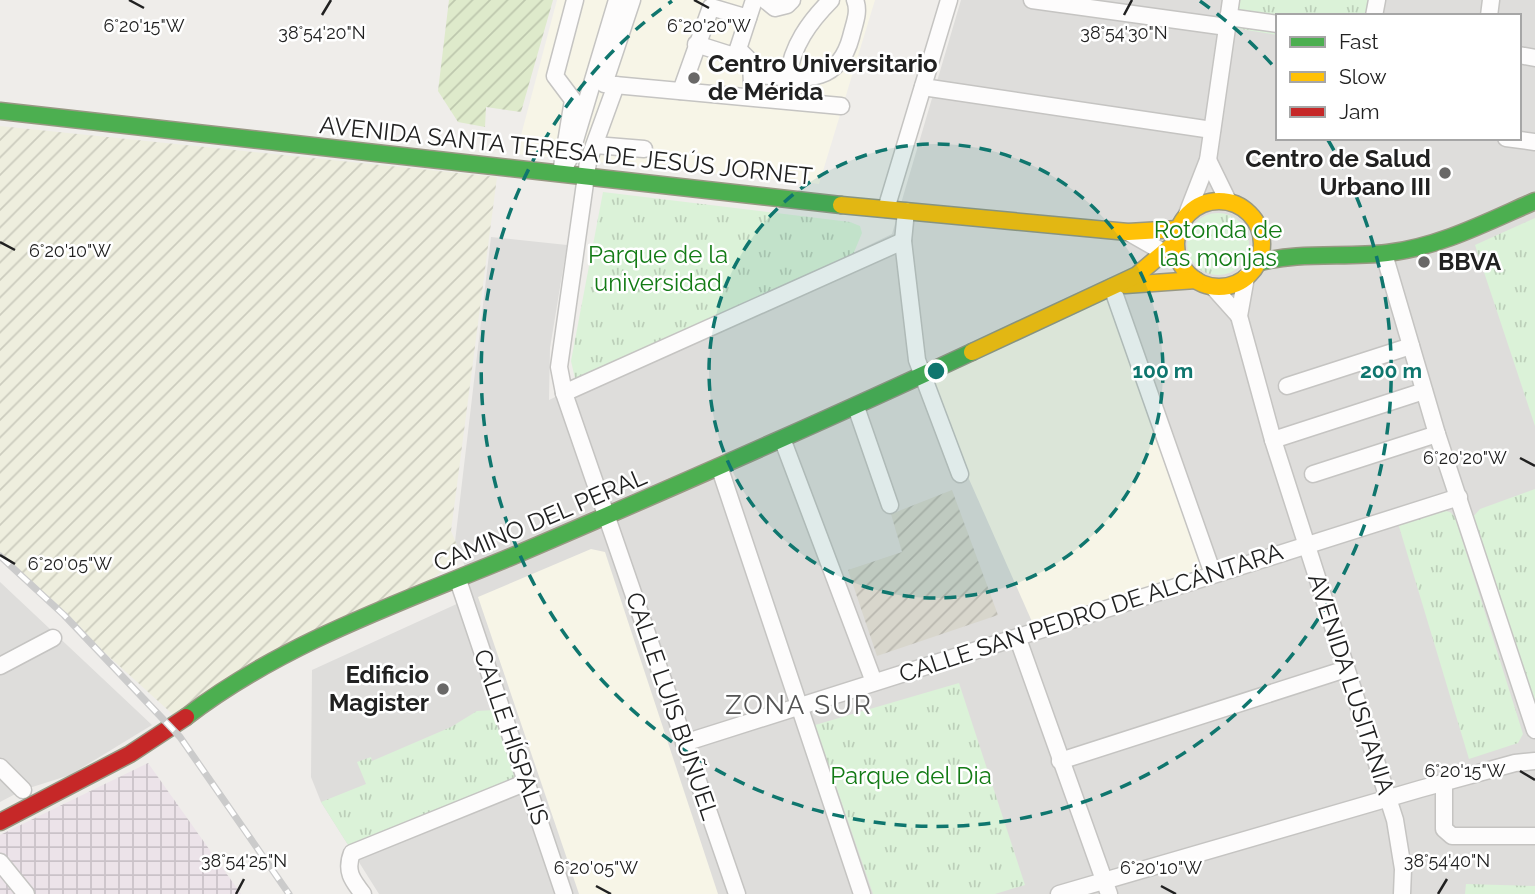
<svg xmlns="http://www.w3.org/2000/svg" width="1535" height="894" font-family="Raleway,sans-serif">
  <defs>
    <pattern id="industrial-grid" width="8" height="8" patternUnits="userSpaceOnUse" patternTransform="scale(1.75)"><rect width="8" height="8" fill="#ece3e9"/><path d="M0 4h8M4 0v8" fill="none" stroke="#cac2c8"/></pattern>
    <pattern id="construction-furrows" width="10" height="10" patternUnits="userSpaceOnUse" patternTransform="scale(1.75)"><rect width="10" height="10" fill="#d8d6cc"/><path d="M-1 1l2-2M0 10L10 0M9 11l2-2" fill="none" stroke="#b9b7af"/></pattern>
    <pattern id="farmland-furrows" width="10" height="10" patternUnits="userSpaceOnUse" patternTransform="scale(1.75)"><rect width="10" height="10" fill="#eeeede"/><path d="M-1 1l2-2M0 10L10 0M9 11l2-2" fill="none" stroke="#ccccbe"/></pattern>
    <pattern id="park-tufts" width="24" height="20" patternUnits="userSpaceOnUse" patternTransform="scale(1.75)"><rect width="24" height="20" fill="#dbf2d8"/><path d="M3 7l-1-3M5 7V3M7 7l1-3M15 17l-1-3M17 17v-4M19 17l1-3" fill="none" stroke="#bccfb9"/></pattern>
    <pattern id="garden-furrows" width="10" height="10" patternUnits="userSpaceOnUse" patternTransform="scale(1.75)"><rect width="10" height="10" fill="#deeacb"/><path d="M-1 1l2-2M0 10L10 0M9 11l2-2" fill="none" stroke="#bec8ae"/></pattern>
  </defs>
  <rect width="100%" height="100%" fill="#efedea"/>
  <g fill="#dedddb" fill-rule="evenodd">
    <path d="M961,0H1535V894H379L321,802L311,777L312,670L472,597L465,566L455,542L491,237L567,245L550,348L549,400L892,234ZM1278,16H1519V138H1278Z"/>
    <path d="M0,582L152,725L70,775L23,790L0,802Z"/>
  </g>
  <path fill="url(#industrial-grid)" d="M148,763L241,894H0V835Z"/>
  <g fill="#f7f5e7">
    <path d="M557,0H875L819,184L516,154Z"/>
    <path d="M1112,287L1213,574L1037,633L923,375Z"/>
    <path d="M591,549L605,552L718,894H579L478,597Z"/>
  </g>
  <path fill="url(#construction-furrows)" d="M952,490L998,615L877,656L848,570L902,552L891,514Z"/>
  <path fill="url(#farmland-furrows)" d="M0,126L497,177L451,531L462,557L430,580L179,720L0,558Z"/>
  <g fill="url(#park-tufts)">
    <path d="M1231,0H1377L1375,16H1278V35L1227,27Z"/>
    <path d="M603,192L850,222L860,226L862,233L852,257L576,383L571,361Z"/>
    <circle cx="1218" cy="244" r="31"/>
    <path d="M1535,218V426L1475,245Z"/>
    <path d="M1535,489V711L1472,518L1480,509Z"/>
    <path d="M1441,510L1450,512L1455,517L1523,734L1518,743L1469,759L1398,523Z"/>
    <path d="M959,683L1025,885L995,894H873L815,725Z"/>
    <path d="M494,710L518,776L350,848L321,802L366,784L357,762L371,757L372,761L451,727L477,711Z"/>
    <path d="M1466,884L1535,886V894H1465Z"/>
  </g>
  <path fill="url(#garden-furrows)" d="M449,0H553L521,112L486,107L485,127L458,122L438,91Z"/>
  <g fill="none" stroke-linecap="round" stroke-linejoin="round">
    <defs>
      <g id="street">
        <path d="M575,0L555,76L573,100L561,173L570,157L617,0"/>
        <path d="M632,0L604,84L841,106"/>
        <path d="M765,0L775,8L787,5L792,0"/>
        <path d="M1032,0L1227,27"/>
        <path d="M1374,16L1377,0"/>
        <path d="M1489,16L1491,0"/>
        <path d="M1228,17L1278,24"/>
        <path d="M696,44L737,57L738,49"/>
        <path d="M1519,55L1535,58"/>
        <path d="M753,75C796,77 837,90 851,37C854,24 860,12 855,0"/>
        <path d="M788,77C792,46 809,22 831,0"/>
        <path d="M616,85L588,162L559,367L564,393L737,894"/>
        <path d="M752,85L751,62L738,49L754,0"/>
        <path d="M923,87L1212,130"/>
        <path d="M681,91L711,7L748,18"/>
        <path d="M1506,138L1535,142"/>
        <path d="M595,145L644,149"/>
        <path d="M1208,160L1228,201"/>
        <path d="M886,209L949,0"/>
        <path d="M906,211L903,241L917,360L960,474"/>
        <path d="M1187,214L1208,160L1231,0"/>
        <path d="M1128,232L1177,260"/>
        <path d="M1384,254L1437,434L1535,730"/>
        <path d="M1246,277L1239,316L1273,440L1395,820L1403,869L1402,894"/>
        <path d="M1112,287L1213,574"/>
        <path d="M1213,287L1239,316"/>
        <path d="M1287,386L1411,346"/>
        <path d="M564,393L903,241"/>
        <path d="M856,407L890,505"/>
        <path d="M1273,440L1424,391"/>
        <path d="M783,441L874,682"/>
        <path d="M720,469L862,894"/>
        <path d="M1313,474L1437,434"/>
        <path d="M458,580L564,894"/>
        <path d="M1018,639L1109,894"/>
        <path d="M0,666L53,638"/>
        <path d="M684,743L1459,497"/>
        <path d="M1060,761L1346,669"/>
        <path d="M0,767L23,790"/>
        <path d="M1444,782V829L1452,836H1535"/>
        <path d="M0,862L26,894"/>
        <path d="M363,894C352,880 345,871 352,853L527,782"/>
        <path d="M1059,894L1420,789L1515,763L1535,761"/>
      </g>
      <g id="fast">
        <path d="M0,111L841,205"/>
        <path d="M1257,263C1300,251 1343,258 1387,253C1439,247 1487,222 1535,201"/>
        <path d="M186,717C282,643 402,602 513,556C667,490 820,423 972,352"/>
      </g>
      <g id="slow">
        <circle cx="1219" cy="244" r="43"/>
        <path d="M841,205L1128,232L1178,229"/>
        <path d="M1125,285L1196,280"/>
        <path d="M972,352L1137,275L1175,243"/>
      </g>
      <path id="jam" d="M0,822L130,754L186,717"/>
    </defs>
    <use href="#street" stroke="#c5c4c2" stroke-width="19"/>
    <use href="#fast" stroke="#989883" stroke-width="19"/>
    <use href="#slow" stroke="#989883" stroke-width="19"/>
    <use href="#jam" stroke="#989883" stroke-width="19"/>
    <use href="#street" stroke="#fdfcfc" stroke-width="16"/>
    <use href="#fast" stroke="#4caf50" stroke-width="16"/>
    <use href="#slow" stroke="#ffc107" stroke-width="16"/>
    <use href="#jam" stroke="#c62828" stroke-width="16"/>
    <defs>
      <path id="rail" d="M0,556L64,615L180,737L289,894"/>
    </defs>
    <use href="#rail" stroke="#cbcbcb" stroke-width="7"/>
    <use href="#rail" stroke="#fff" stroke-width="4.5" stroke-dasharray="13" stroke-linecap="butt"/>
  </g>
  <path fill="none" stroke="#212121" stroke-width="2.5" d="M129,0L144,8M694,0L709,8M322,15L331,0M1124,15L1132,0M0,242L15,250M1520,458L1535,466M0,555L15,564M1520,771L1535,780M596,886L611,894M1161,886L1176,894M236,894L244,879M1438,894L1447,879"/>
  <circle cx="936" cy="371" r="227" fill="#0f766e" fill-opacity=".12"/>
  <g fill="none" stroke="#0f766e" stroke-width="3.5" stroke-dasharray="12 9">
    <circle cx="936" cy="371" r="227"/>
    <path d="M1200 1A455 455 0 0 1 1277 70M1328 140A455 455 0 1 1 672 1"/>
  </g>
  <g fill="#696867" stroke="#fff" stroke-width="2.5">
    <circle cx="694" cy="78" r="7"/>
    <circle cx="1445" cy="173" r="7"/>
    <circle cx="1424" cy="262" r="7"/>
    <circle cx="443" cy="689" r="7"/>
  </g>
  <g text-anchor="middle" stroke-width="5" stroke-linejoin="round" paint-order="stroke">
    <g font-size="24" font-weight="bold" fill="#212121" stroke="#fff" text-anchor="start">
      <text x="708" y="72">Centro Universitario<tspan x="708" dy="28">de Mérida</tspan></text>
      <text x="1431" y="167" text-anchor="end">Centro de Salud<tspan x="1431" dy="28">Urbano III</tspan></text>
      <text x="1438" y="270">BBVA</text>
      <text x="429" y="683" text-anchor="end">Edificio<tspan x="429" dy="28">Magister</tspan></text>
    </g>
    <g font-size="24" fill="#212121" stroke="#fff">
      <text transform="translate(566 151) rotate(6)" y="8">AVENIDA SANTA TERESA DE JESÚS JORNET</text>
      <text transform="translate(540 520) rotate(-23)" y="8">CAMINO DEL PERAL</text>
      <text transform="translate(1091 613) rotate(-18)" y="8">CALLE SAN PEDRO DE ALCÁNTARA</text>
      <text transform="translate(1351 684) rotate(72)" y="8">AVENIDA LUSITANIA</text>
      <text transform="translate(672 706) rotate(71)" y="8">CALLE LUIS BUÑUEL</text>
      <text transform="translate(511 737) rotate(71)" y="8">CALLE HÍSPALIS</text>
    </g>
    <g font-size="24" fill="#137b15" stroke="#fff">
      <text x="1218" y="238">Rotonda de<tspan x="1218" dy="28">las monjas</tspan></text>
      <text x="658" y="263">Parque de la<tspan x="658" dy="28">universidad</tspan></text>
      <text x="911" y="784">Parque del Dia</text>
    </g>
    <g font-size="26" letter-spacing="2" fill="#545454" stroke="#fff">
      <text x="799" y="714">ZONA SUR</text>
    </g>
  </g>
  <g font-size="18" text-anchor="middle" fill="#212121" stroke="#fff" stroke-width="5" stroke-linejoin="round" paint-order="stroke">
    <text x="144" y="32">6°20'15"W</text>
    <text x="709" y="32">6°20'20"W</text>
    <text x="322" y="39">38°54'20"N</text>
    <text x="1124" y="39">38°54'30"N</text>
    <text x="70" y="257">6°20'10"W</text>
    <text x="1465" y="464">6°20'20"W</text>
    <text x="70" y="570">6°20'05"W</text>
    <text x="1465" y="777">6°20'15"W</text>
    <text x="244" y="867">38°54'25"N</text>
    <text x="1447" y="867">38°54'40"N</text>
    <text x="596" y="874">6°20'05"W</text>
    <text x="1161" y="874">6°20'10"W</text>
  </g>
  <circle cx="936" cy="371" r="10" fill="#0f766e" stroke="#fff" stroke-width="3.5"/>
  <g font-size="21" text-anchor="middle" font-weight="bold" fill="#0f766e" stroke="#fff" stroke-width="5" stroke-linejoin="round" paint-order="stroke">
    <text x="1163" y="378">100 m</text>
    <text x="1391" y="378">200 m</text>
  </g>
  <rect x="1276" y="14" width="245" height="126" fill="#ffffff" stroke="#a6a6a6" stroke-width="2"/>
  <rect x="1290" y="37" width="35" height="10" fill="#4caf50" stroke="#a6a6a6" stroke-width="2"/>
  <text x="1339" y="49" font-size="21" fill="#212121">Fast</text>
  <rect x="1290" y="72" width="35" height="10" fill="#ffc107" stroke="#a6a6a6" stroke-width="2"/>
  <text x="1339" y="84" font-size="21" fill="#212121">Slow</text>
  <rect x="1290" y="107" width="35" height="10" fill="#c62828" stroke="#a6a6a6" stroke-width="2"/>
  <text x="1339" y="119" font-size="21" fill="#212121">Jam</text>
</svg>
